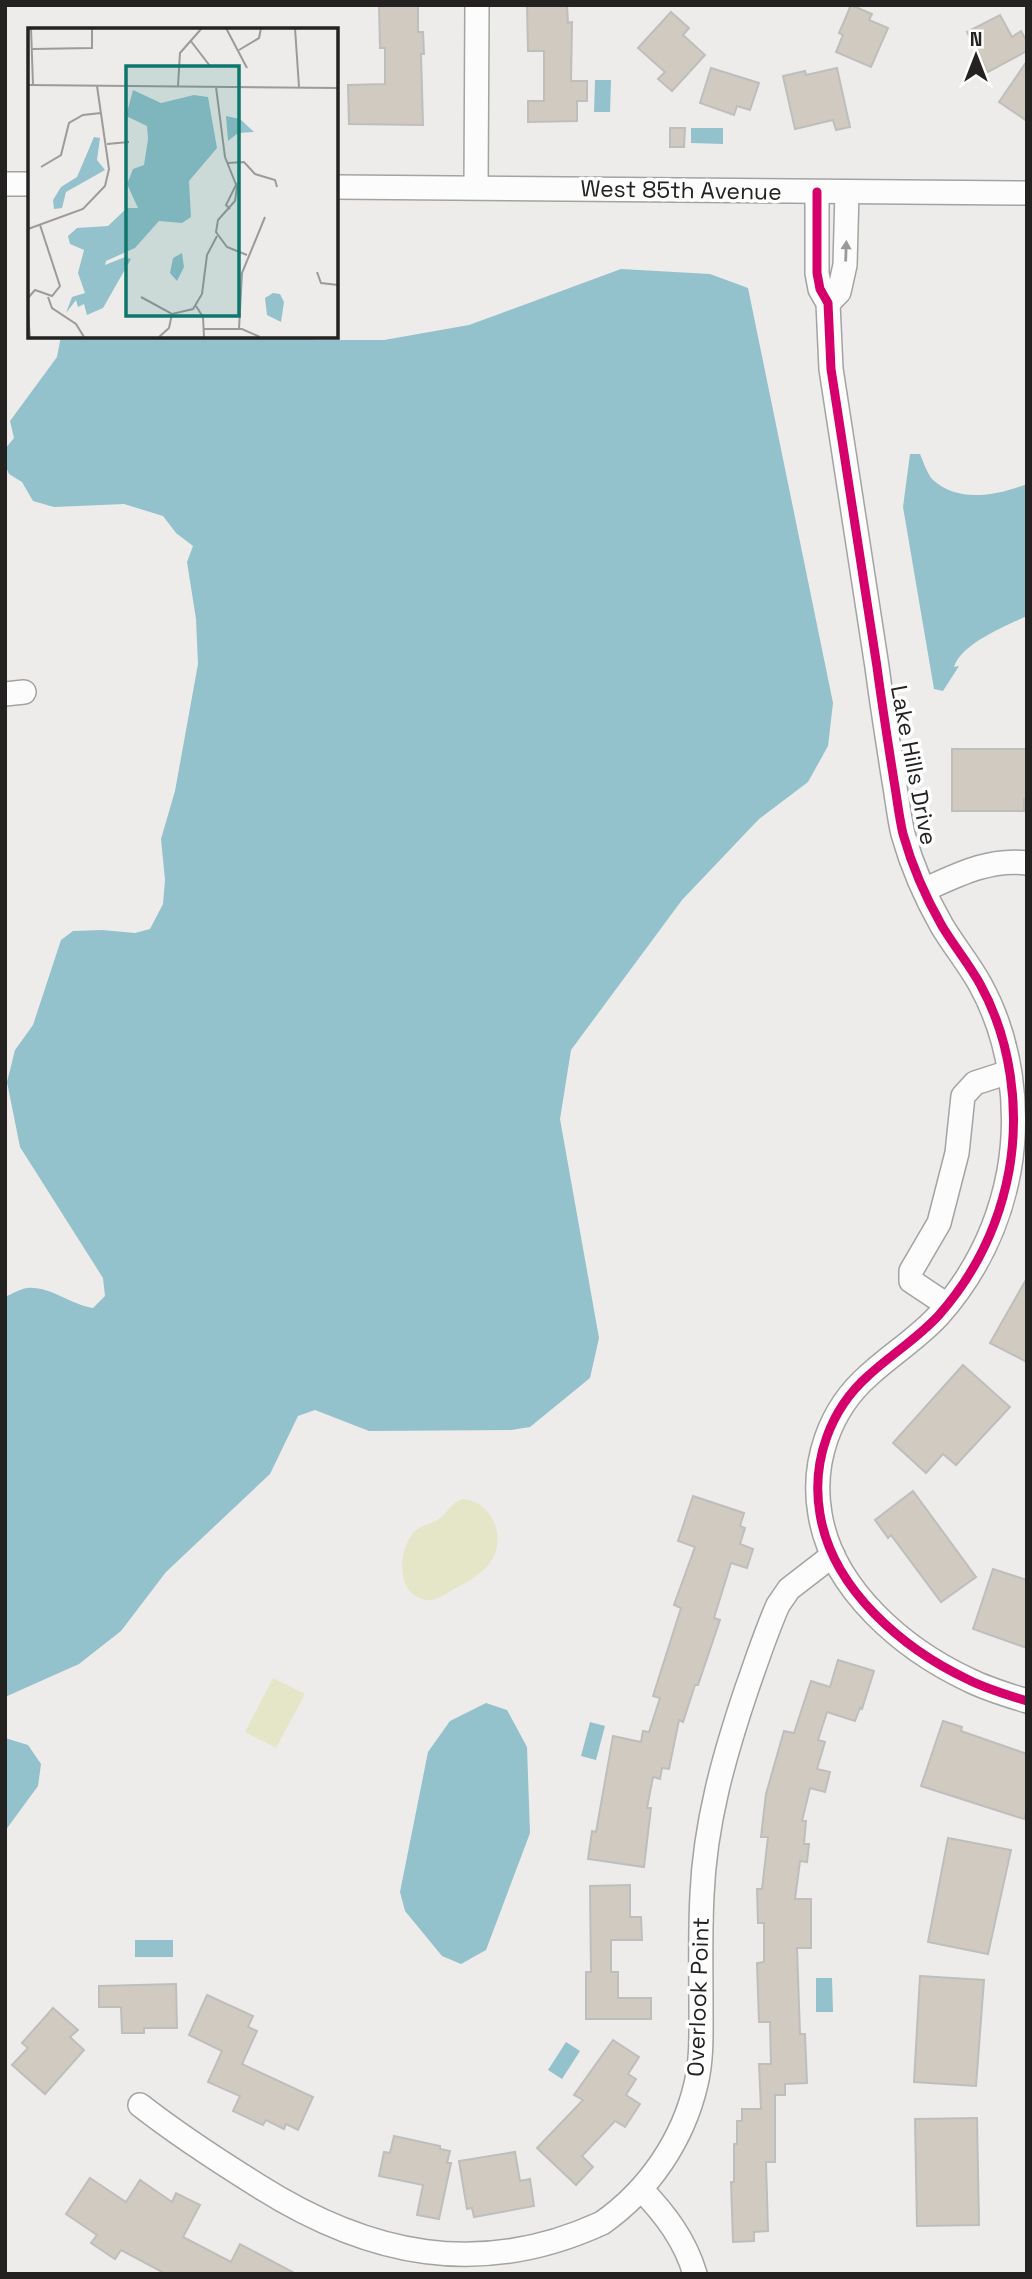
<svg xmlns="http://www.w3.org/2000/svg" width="1032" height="2279" font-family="'Space Grotesk',sans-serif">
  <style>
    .green { fill: #e5e6c7 }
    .water { fill: #93c1cc }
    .building { fill: #d1cac1; stroke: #bebebc; stroke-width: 2 }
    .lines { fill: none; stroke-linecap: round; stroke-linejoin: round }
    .minor-casing { stroke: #a3a3a1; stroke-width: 26 }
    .minor { stroke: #fcfcfc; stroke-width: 23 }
    .cycleway-casing { stroke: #fff; stroke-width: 13 }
    .cycleway { stroke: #d6006c; stroke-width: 9 }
    .oneway { fill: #9a9a99 }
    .labels { text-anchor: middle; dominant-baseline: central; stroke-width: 7; stroke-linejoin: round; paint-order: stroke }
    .street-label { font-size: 23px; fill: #232221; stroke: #fff }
    .inset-road { fill: none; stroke: #9c9b9a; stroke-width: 2 }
    .view { fill: #0f766e; fill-opacity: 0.15; stroke: #0f766e; stroke-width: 3.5 }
    .inset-edge { fill: none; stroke: #232221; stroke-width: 3.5 }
  </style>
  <rect width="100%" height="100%" fill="#edecea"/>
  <!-- green -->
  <g class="green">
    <path d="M463,1499C494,1502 508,1540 489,1564C479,1576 466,1583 454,1589C446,1594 438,1600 429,1600C396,1599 396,1550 415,1531C422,1525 432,1524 439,1519C450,1511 449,1504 463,1499Z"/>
    <polygon points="273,1678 305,1694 276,1748 245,1732"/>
  </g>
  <!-- water -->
  <g class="water">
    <polygon points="595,80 611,80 610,112 594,112"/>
    <polygon points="691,128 723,128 723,144 691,143"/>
    <path d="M621,269L710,274L748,288L833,703L828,746L808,782L759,819L682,900L571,1050L560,1119L599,1338L590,1378L530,1427L511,1430L369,1431L315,1410L298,1416L270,1474L166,1572L121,1631L79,1664L5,1697V1297C12,1294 20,1289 27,1288C50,1286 71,1305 93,1308L105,1296L103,1278L20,1147L7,1082L15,1050L33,1025L61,940L73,931L102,930L135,933L150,929L163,904L165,880L161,839L175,791L198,664L196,619L187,562L193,546L176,533L163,516L124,504L54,507L33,501L22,482L9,474L5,465V449L14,438L10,421L57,357L61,336H291L317,340H384L469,325Z"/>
    <path d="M910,454H920C923,461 927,473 932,479C958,504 998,495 1027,484V616C1005,626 961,644 954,667L959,666L943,691L934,689L903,507Z"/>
    <polygon points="486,1703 507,1710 527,1747 530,1833 486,1950 461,1964 442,1956 405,1911 400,1892 428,1752 450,1721"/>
    <polygon points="590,1722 605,1726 596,1760 581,1756"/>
    <polygon points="5,1738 28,1745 41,1764 38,1786 5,1831"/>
    <rect x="135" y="1940" width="38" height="17"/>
    <polygon points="816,1978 832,1978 833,2012 816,2012"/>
    <polygon points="566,2042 580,2051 562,2079 548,2070"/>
  </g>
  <!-- building -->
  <g class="building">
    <polygon points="379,5 418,5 418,32 423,32 424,54 421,54 423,125 349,124 348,85 385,84 385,48 380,48"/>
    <polygon points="527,5 567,5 568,23 572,22 571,81 587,81 587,101 577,101 577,121 528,122 528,101 544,101 544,51 528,51"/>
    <polygon points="851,5 872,14 869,20 888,28 871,67 836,52 843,35 839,33"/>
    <polygon points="671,12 689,28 683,35 705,55 672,91 658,79 665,72 638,48"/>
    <polygon points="1000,15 1012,37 1021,31 1027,42 1027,51 988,72 967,32"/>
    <polygon points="1027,61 1027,121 999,102"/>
    <polygon points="711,68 759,83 750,110 737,106 734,115 700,103"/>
    <polygon points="837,68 850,127 836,130 833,120 795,129 783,76 805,71 806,75"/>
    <polygon points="670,128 685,128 684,147 670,147"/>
    <polygon points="952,749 1027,749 1027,799 1024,799 1024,811 952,811"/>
    <polygon points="1027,1278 1027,1362 990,1343"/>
    <polygon points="963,1365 1010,1407 956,1465 943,1454 926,1473 893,1443"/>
    <polygon points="913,1491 976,1577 941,1602 891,1535 888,1538 875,1520"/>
    <polygon points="693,1496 744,1513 740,1526 745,1528 740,1544 753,1549 747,1568 731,1563 714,1618 720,1620 698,1685 695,1685 683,1722 679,1720 669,1769 662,1768 660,1779 653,1777 647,1808 651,1808 644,1867 588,1859 592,1831 596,1832 613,1736 641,1742 643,1731 649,1732 660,1698 653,1696 681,1608 674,1605 695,1547 678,1541"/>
    <polygon points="993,1569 1027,1580 1027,1648 973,1629"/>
    <polygon points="838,1660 874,1671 862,1709 860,1708 855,1721 827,1712 818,1740 825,1742 817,1769 830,1772 825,1792 810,1788 802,1821 806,1821 804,1844 809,1844 807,1862 800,1861 795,1899 811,1899 811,1948 797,1948 800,2034 805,2034 807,2083 785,2084 785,2095 775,2095 775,2162 766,2162 768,2231 754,2232 754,2241 733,2242 731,2182 734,2182 734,2144 737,2144 737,2121 742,2121 742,2109 761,2109 759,2064 771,2064 770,2022 759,2022 757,1963 764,1962 764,1923 758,1923 757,1889 762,1889 768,1837 761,1837 766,1794 784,1731 794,1733 811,1681 830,1687"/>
    <polygon points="943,1721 962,1727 961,1731 1027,1754 1027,1810 1024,1819 921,1786"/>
    <polygon points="948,1838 1011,1850 988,1954 928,1942"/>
    <polygon points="630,1885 630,1917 641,1917 642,1940 611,1940 611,1972 618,1972 618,1998 651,1998 651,2019 586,2019 586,1972 591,1972 590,1886"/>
    <polygon points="920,1976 984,1980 976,2086 914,2082"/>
    <polygon points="176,1984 177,2028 144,2028 144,2033 122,2033 121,2007 99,2007 99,1986"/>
    <polygon points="207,1995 253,2016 248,2027 257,2031 242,2064 313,2097 298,2130 286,2124 284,2129 266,2120 263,2125 233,2111 240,2096 208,2082 222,2051 189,2035"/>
    <polygon points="53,2008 78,2030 70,2037 84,2050 45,2094 12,2065 28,2048 22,2043"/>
    <polygon points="613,2040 639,2057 628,2074 636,2079 626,2095 640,2104 625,2127 615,2121 582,2156 593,2167 576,2185 537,2148 583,2100 574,2095"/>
    <polygon points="977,2118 979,2225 917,2226 915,2119"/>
    <polygon points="394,2136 440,2146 440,2149 450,2151 447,2163 451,2163 439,2219 417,2215 423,2185 379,2176 384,2152 390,2153"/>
    <polygon points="515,2152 520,2181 530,2179 534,2206 474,2217 472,2208 467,2209 459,2161"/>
    <polygon points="90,2178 126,2202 140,2180 172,2202 176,2193 200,2205 183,2237 231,2262 240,2244 296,2274 166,2274 121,2250 115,2259 91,2243 97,2235 66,2214"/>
  </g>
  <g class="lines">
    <defs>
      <g id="minor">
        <polyline points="5,184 30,184"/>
        <polyline points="336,187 1027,193"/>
        <polyline points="476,187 477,5"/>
        <path d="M817,192V273L820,289L828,303L831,369C846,469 862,567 877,667C882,705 888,743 894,781C897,798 899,817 903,834C912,866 926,898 942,926C954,946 969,964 980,984C1011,1040 1020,1109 1009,1171C999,1225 975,1274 939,1315C918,1338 892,1354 869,1375C830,1409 811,1462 820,1514C832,1589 903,1649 969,1680C987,1689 1007,1695 1027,1701"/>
        <polyline points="828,303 839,292 845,265 847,192"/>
        <polyline points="5,694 24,692"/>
        <path d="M924,890C957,875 990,858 1027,863"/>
        <polyline points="947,1305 911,1281 911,1271 939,1223 957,1153 963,1096 975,1083 1009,1072"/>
        <path d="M140,2105C177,2134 217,2160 257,2185C369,2256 480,2279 602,2223C649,2190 683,2140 696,2084C702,2059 701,2033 701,2007C701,1970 700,1932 702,1895C705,1823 724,1756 747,1688C757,1660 766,1632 778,1605L789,1589L833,1555"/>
        <path d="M641,2189C665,2214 685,2240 695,2274"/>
      </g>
    </defs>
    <!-- minor casing -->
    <use href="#minor" class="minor-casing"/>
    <!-- minor -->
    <use href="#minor" class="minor"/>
    <defs>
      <path id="cycleway" d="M817,192V273L820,289L828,303L831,369C846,469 862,567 877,667C882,705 888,743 894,781C897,798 899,817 903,834C912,866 926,898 942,926C954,946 969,964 980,984C1011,1040 1020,1109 1009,1171C999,1225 975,1274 939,1315C918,1338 892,1354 869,1375C830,1409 811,1462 820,1514C832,1589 903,1649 969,1680C987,1689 1007,1695 1027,1701"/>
    </defs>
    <!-- cycleway casing -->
    <use href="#cycleway" class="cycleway-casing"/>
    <!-- cycleway -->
    <use href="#cycleway" class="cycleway"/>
  </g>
  <!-- one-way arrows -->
  <defs><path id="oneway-solid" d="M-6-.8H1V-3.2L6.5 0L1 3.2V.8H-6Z" transform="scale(1.75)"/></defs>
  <use class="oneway" href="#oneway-solid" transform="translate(846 251) rotate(-88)"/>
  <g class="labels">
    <!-- street labels -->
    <g class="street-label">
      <text transform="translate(681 190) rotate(1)">West 85th Avenue</text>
      <text transform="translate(914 765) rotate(79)">Lake Hills Drive</text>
      <text transform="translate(698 1997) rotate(-88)">Overlook Point</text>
    </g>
  </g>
  <!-- overview -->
  <g transform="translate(28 28)">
    <rect width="310" height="310" fill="#edecea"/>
    <path d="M105,62L133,75L166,67L180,69L189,120L161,153L163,189L154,195L131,193L107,220L78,233L77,237L97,229L103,231L75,280L59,287L56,276L50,279L48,272L38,285L44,269L57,265L50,245L56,222L42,216L40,208L49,200L80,198L99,180H110L99,156L105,141L116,137L120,111L119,98L98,88ZM198,88L212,91L226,104L210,105L200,113ZM66,109L72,110L69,132L77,142L38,164L34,180L26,181L25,172L33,159L49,149ZM154,225L156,239L149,253L142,245L145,230ZM245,265L252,266L256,274L253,294L239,287L237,270Z" fill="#93c1cc"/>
    <path class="inset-road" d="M3,0L5,57M198,0L219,40M267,0L271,59M162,12L182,38M4,21L64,20V0M211,22L231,10L233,0M0,57L310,60M150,58L152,25L174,0M188,59L197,129L209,159L207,173L190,192L188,204L199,219L219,227M79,116L101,114M199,135L216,134L227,146L247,152L249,159M13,139L33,127L41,95L55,87L73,85M202,181L198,177L209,155M0,201L55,181L77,158L81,141L69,58M289,244L293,255L310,257M20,269L24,280L48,296L56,309M113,269L144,286L165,281L174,266L179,227L189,208M0,270L7,262L24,268L32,258L12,197M168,278L175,289L176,309M0,286L2,309M175,301H214L232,309M211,301L214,245L237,189M131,309L141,300L144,286"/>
    <path class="view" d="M98,38H211V288H98Z"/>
    <rect width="310" height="310" class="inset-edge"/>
  </g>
  <!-- border -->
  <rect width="1032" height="2279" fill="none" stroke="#232221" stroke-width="14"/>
  <!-- north arrow -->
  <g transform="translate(976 56)" stroke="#ffffff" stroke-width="5" paint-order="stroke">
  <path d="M0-5L12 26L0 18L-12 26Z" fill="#232221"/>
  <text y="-10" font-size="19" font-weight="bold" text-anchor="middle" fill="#232221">N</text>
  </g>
</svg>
